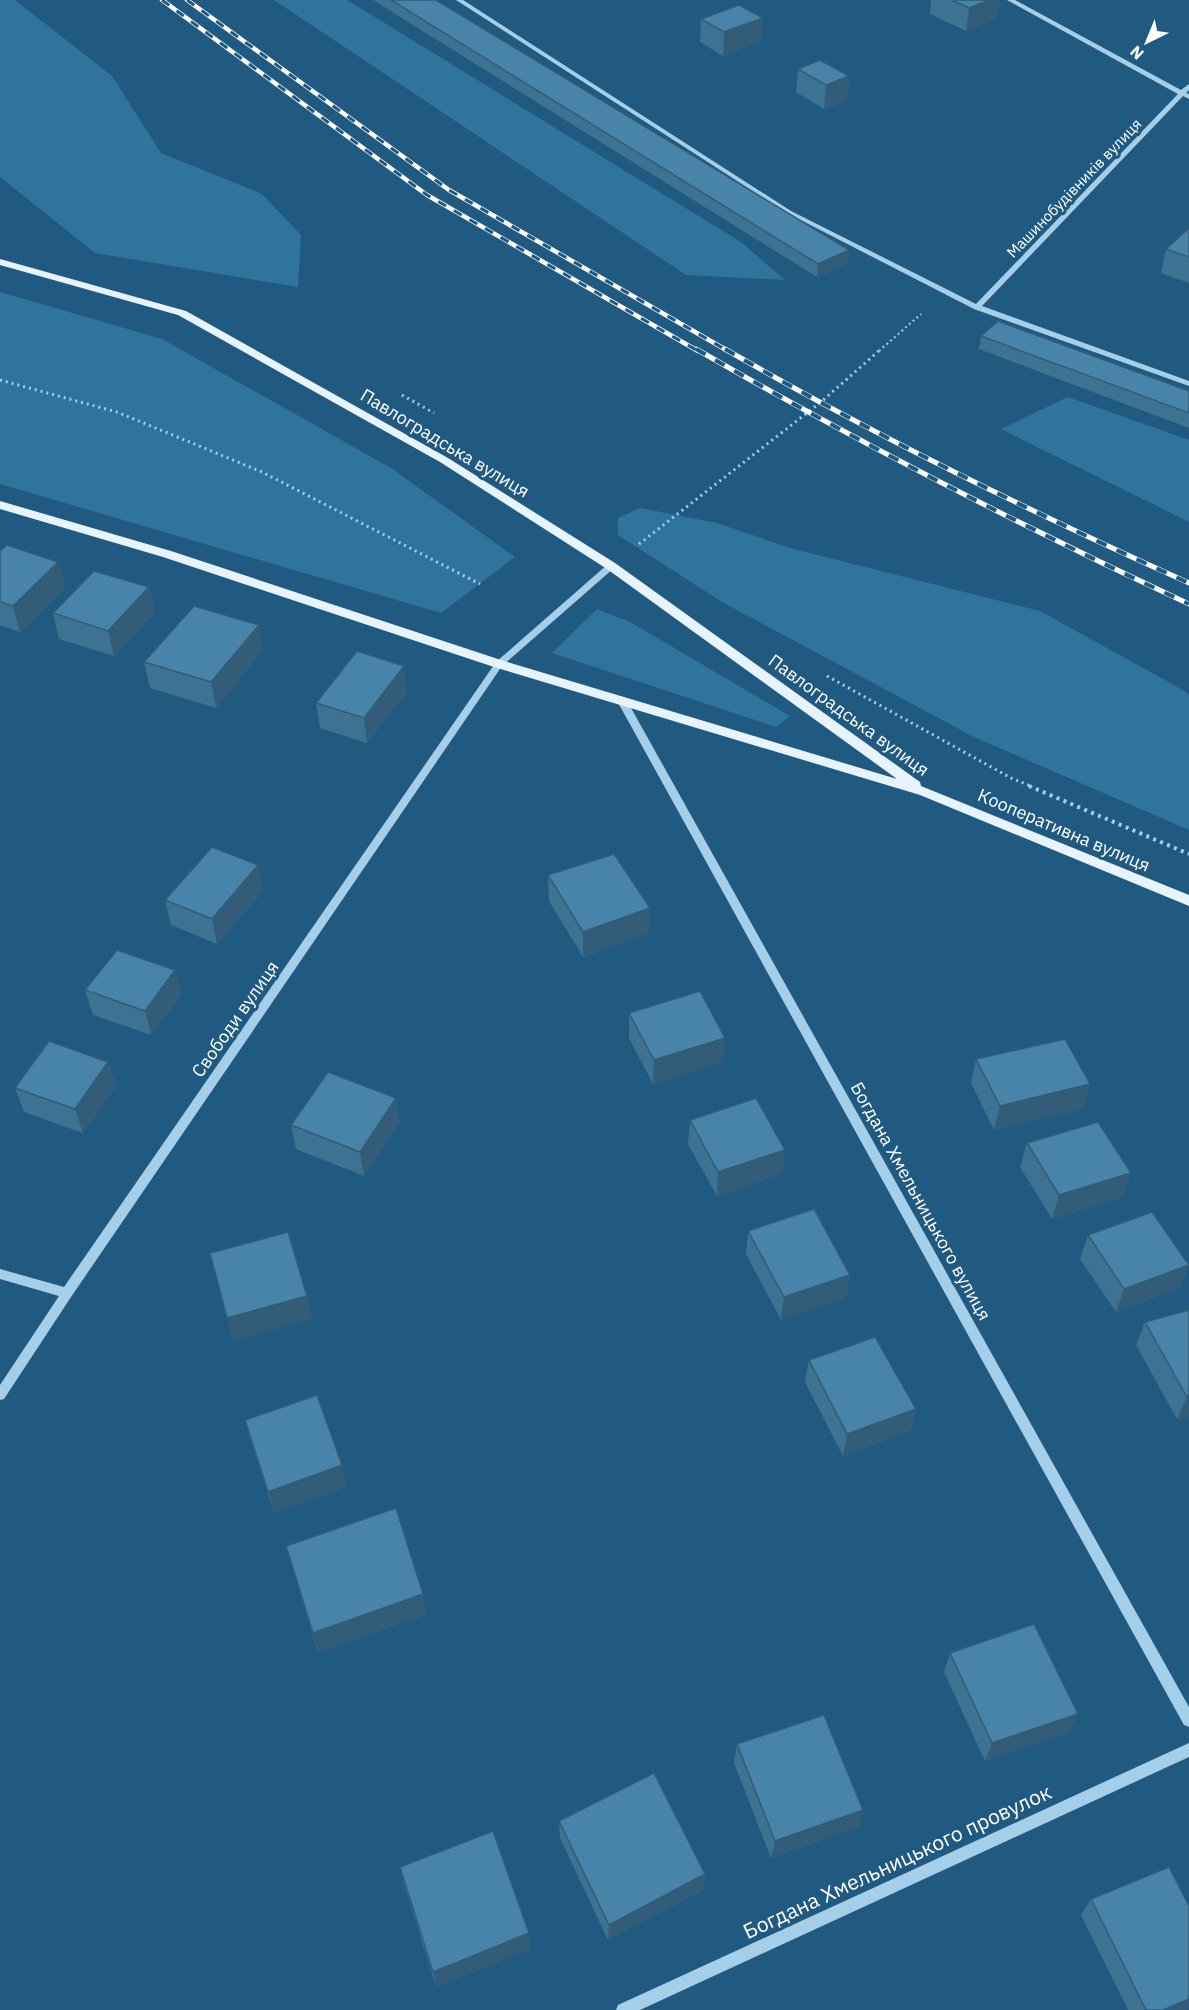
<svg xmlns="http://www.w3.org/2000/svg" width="1189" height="2010" font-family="'IBM Plex Sans',sans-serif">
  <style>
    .green { fill: #30739c }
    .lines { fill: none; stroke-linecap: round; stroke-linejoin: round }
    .path-far2 { stroke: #a5cfe8; stroke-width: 2; stroke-dasharray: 2 3; stroke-linecap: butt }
    .path-far1 { stroke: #a5cfe8; stroke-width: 3; stroke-dasharray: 2 4; stroke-linecap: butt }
    .path { stroke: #a5cfe8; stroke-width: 4; stroke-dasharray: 3 4.5; stroke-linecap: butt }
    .minor { fill: #a5cfe8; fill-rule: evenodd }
    .major { fill: #e7f4fe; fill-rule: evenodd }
    .rail-far1-casing { stroke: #fff; stroke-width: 4.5 }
    .rail-casing { stroke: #fff; stroke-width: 5 }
    .rail-far1 { stroke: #205a80; stroke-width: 3; stroke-dasharray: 9; stroke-linecap: butt }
    .rail { stroke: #205a80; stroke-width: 4; stroke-dasharray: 11; stroke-linecap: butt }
    .wall { fill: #3e7292 }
    .shaded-wall { fill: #325c77 }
    .building { fill: #4884aa; stroke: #325c77; stroke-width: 1.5 }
    .labels { text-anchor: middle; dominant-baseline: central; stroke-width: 6; stroke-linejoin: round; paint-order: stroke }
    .far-street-label { font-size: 15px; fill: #fff; stroke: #205a80 }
    .street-label { font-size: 18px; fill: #fff; stroke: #205a80 }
    .near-street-label { font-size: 21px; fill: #fff; stroke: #205a80 }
  </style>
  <rect width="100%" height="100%" fill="#205a80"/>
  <!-- green -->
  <g class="green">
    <polygon points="0,0 15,0 112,76 161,153 262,194 301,235 298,287 95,253 0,177"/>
    <polygon points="274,0 347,0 741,242 785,280 686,275"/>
    <polygon points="0,292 162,339 391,468 515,557 441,613 0,484"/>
    <polygon points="1068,397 1189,440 1189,522 1001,429"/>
    <polygon points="640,508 717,523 790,548 1040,611 1183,690 1189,695 1189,830 974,737 722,602 618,535 618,518"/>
    <polygon points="597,609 630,622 790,716 776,727 552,653"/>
  </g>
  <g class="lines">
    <!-- path-far2 -->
    <polyline class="path-far2" points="879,351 921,314"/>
    <!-- path-far1 -->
    <g class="path-far1">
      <polyline points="0,380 117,412 262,472 480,584"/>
      <polyline points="402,395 434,413"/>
      <polyline points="639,544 821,402 881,349"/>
      <polyline points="827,676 1011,778 1033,787"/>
    </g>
    <!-- path -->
    <polyline class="path" points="1029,786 1189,854"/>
    <!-- minor -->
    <g class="minor">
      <polygon points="456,0 463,0 791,211 976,304 1178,94 1007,0 1015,0 1181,90 1189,84 1189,90 1186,93 1189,94 1189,99 1183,96 982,306 1189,381 1189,386 974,309 787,213"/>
      <polygon points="611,563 614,564 614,568 502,666 71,1297 4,1399 0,1400 0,1385 59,1296 0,1279 0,1269 64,1287 496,662 608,564"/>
      <polygon points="621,696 626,699 1189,1707 1189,1727 1184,1725 616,699"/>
      <polygon points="1189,1743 1189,1757 640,2010 616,2010 618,2005"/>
    </g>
    <!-- major -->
    <polygon class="major" points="0,259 186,311 448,458 615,563 920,782 921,786 1189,895 1189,906 920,795 494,667 163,557 0,509 0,501 171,551 504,661 897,779 607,569 440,462 178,315 0,265"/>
    <defs>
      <g id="rail-far1">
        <polyline points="162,0 427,195 698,351"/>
        <polyline points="187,0 449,190 728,351"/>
      </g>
      <g id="rail">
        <path d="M696,349C856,441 1021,526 1189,604"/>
        <path d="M725,349C874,435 1033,513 1189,583"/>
      </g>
    </defs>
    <!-- rail-far1 casing -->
    <use href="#rail-far1" class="rail-far1-casing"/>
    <!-- rail casing -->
    <use href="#rail" class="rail-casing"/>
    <!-- rail-far1 -->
    <use href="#rail-far1" class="rail-far1"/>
    <!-- rail -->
    <use href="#rail" class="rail"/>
  </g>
  <!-- wall -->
  <g class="wall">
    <polygon points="373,0 436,0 849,250 848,263 817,277"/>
    <polygon points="931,0 1000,0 997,18 966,31 930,14"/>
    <polygon points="701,19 761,41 723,56 700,42"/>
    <polygon points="798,69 849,76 847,100 824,109 796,92"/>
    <polygon points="1189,228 1189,283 1161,273 1166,249"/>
    <polygon points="981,336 1189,391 1189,428 979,349"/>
    <polygon points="0,551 58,562 65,587 20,632 0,625"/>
    <polygon points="149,587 155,613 114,656 59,639 53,613"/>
    <polygon points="263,650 216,708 150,688 144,662"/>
    <polygon points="407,691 367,743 320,728 316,703"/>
    <polygon points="548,875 649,933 583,957 549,901"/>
    <polygon points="263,891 217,944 171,925 165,900"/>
    <polygon points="175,970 181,995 151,1035 93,1015 85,990"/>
    <polygon points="629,1013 723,1062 653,1084 629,1038"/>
    <polygon points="976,1059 1083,1109 994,1130 971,1083"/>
    <polygon points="108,1062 116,1086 83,1133 24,1112 15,1088"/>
    <polygon points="396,1098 399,1122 364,1176 296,1149 291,1125"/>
    <polygon points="690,1120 785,1150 782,1174 717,1196 688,1144"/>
    <polygon points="1027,1143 1123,1197 1052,1219 1020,1167"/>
    <polygon points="748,1231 850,1275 846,1298 781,1320 746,1254"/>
    <polygon points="1088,1235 1189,1265 1180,1288 1116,1312 1080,1259"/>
    <polygon points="1189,1310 1189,1416 1177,1419 1136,1345 1145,1322"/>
    <polygon points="809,1360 916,1409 910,1431 843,1456 805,1382"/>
    <polygon points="245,1420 342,1465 346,1487 274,1513 251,1442"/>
    <polygon points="286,1546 426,1614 318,1653"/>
    <polygon points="950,1653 1069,1733 985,1761 944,1672"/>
    <polygon points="737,1744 858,1827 771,1858 734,1763"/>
    <polygon points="559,1821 705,1874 703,1890 608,1940 560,1838"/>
    <polygon points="400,1867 530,1949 436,1987 404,1884"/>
    <polygon points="1091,1899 1189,1906 1189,2008 1185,2010 1128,2010 1081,1915"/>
  </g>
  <!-- shaded-wall -->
  <g class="shaded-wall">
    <polygon points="989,0 1000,0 997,18 966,31 969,8"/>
    <polygon points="763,18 761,41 723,56 724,32"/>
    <polygon points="849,76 847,100 824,109 826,85"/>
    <polygon points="849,250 848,263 817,277 818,264"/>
    <polygon points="58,562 65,587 20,632 13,606"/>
    <polygon points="149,587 155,613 114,656 108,631"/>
    <polygon points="259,625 263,650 216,708 211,682"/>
    <polygon points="404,666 407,691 367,743 364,718"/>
    <polygon points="258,865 263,891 217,944 212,919"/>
    <polygon points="650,908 649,933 583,957 583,932"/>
    <polygon points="175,970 181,995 151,1035 145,1011"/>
    <polygon points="725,1038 723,1062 653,1084 654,1060"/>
    <polygon points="108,1062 116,1086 83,1133 75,1109"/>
    <polygon points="1090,1084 1083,1109 994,1130 1000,1106"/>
    <polygon points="396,1098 399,1122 364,1176 360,1152"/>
    <polygon points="785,1150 782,1174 717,1196 718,1172"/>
    <polygon points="1131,1173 1123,1197 1052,1219 1059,1195"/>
    <polygon points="1189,1265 1180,1288 1116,1312 1124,1289"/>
    <polygon points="850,1275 846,1298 781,1320 784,1297"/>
    <polygon points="307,1296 312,1319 233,1341 227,1318"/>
    <polygon points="1189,1396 1189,1416 1177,1419 1187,1397"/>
    <polygon points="916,1409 910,1431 843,1456 847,1434"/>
    <polygon points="342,1465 346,1487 274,1513 268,1492"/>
    <polygon points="423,1594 426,1614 318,1653 313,1633"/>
    <polygon points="1078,1714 1069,1733 985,1761 992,1743"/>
    <polygon points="863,1810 858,1827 771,1858 775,1841"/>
    <polygon points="705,1874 703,1890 608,1940 609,1925"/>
    <polygon points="529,1933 530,1949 436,1987 433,1972"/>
    <polygon points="1189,1999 1189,2008 1185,2010 1163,2010"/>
  </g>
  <!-- building -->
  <g class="building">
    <polygon points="391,0 436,0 849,250 818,264"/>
    <polygon points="952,0 989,0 969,8"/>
    <polygon points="739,5 763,18 724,32 701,19"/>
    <polygon points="820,60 849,76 826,85 798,69"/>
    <polygon points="1189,228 1189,257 1166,249"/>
    <polygon points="998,321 1189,391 1189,413 981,336"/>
    <polygon points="7,545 58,562 13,606 0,602 0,551"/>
    <polygon points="94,571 149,587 108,631 53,613"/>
    <polygon points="194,606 259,625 211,682 144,662"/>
    <polygon points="357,651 404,666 364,718 316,703"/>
    <polygon points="212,847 258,865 212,919 165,900"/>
    <polygon points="614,854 650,908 583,932 548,875"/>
    <polygon points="117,950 175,970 145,1011 85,990"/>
    <polygon points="700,991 725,1038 654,1060 629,1013"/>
    <polygon points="1065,1039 1090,1084 1000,1106 976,1059"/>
    <polygon points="49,1041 108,1062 75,1109 15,1088"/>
    <polygon points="328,1072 396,1098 360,1152 291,1125"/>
    <polygon points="756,1098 785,1150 718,1172 690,1120"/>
    <polygon points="1098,1122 1131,1173 1059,1195 1027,1143"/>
    <polygon points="814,1209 850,1275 784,1297 748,1231"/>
    <polygon points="1152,1212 1189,1265 1124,1289 1088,1235"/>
    <polygon points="288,1232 307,1296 227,1318 210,1253"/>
    <polygon points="1189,1310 1189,1396 1187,1397 1145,1322"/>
    <polygon points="875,1337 916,1409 847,1434 809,1360"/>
    <polygon points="317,1395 342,1465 268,1492 245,1420"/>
    <polygon points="396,1508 423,1594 313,1633 286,1546"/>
    <polygon points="1034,1624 1078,1714 992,1743 950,1653"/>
    <polygon points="824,1715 863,1810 775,1841 737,1744"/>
    <polygon points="654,1773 705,1874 609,1925 559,1821"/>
    <polygon points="493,1831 529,1933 433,1972 400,1867"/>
    <polygon points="1169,1867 1189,1906 1189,1999 1163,2010 1146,2010 1091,1899"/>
  </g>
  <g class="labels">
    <!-- far-street labels -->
    <g class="far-street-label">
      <text transform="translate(1074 188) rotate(-46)">Машинобудівників вулиця</text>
    </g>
    <!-- street labels -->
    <g class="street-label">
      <text transform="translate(445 443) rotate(31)">Павлоградська вулиця</text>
      <text transform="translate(849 715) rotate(36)">Павлоградська вулиця</text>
      <text transform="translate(1064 830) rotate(23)">Кооперативна вулиця</text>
      <text transform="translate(235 1019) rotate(-55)">Свободи вулиця</text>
      <text transform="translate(921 1201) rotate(61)">Богдана Хмельницького вулиця</text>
    </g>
    <!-- near-street labels -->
    <g class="near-street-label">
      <text transform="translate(897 1861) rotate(-25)">Богдана Хмельницького провулок</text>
    </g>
  </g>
  <!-- north arrow -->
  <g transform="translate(1147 42) rotate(223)" stroke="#205a80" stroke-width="4.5" paint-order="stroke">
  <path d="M0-4.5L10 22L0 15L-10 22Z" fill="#ffffff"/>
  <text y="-9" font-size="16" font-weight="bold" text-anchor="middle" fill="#ffffff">N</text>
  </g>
</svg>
